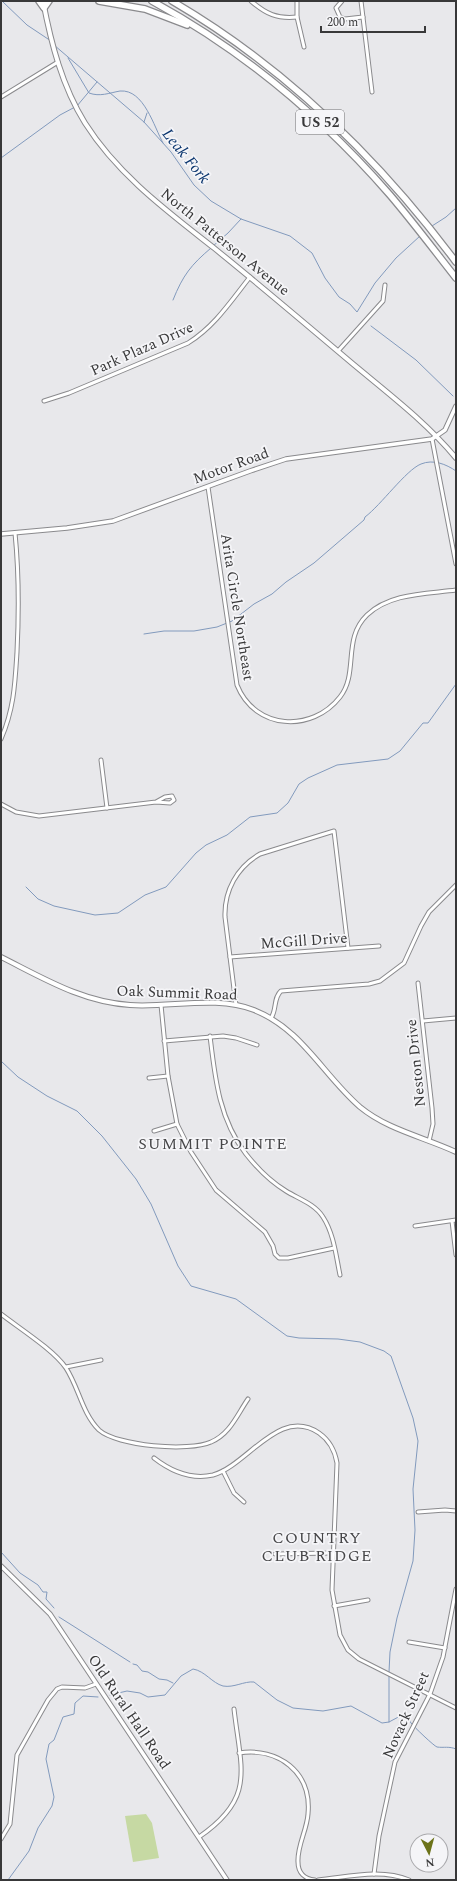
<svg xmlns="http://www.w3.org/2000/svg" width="457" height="1881" font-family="Spectral,serif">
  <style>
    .green { fill: #c6d9a3 }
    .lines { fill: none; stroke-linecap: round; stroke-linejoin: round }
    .stream { stroke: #829abd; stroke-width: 1 }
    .minor-casing { stroke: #8a8a8d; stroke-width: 5 }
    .tertiary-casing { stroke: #8a8a8d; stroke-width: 5.5 }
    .secondary-casing { stroke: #8a8a8d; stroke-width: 6 }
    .motorway-casing { stroke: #8a8a8d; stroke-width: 8 }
    .minor { stroke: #fff; stroke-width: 3 }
    .tertiary { stroke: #fff; stroke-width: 3.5 }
    .secondary { stroke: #fff; stroke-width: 4 }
    .motorway { stroke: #fff; stroke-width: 5.5 }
    .labels { text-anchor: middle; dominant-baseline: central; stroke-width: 3.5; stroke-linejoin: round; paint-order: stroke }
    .shield { fill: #f5f5f8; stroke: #717172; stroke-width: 1 }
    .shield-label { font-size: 14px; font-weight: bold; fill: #383839 }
    .street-label { font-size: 15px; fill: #383839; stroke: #f5f5f8 }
    .water-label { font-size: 16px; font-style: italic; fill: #09346d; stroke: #f5f5f8 }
    .neighbourhood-label { font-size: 16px; letter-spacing: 1px; fill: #464648; stroke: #f5f5f8 }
  </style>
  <rect width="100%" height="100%" fill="#e8e8eb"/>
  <!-- green -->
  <polygon class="green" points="146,1814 152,1823 159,1858 133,1862 125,1816"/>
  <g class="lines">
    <!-- stream -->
    <g class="stream">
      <polyline points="2,1 27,25 51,41"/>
      <polyline points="54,45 144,122 171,152 194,185 211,201 241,219 290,236 312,253 325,278 339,297 350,304 357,312 375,283 396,258 420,236"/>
      <path d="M68,58L89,93C100,97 109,93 120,91C144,89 154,127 163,143"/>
      <polyline points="77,106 97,82"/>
      <polyline points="144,122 147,113"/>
      <polyline points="1,158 60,115 75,107"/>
      <polyline points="432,226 446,217 456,208"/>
      <polyline points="213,246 228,233 241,219"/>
      <path d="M173,300C183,275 191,265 211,248"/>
      <polyline points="371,326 416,360 453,396"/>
      <path d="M144,634L164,631H194L217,627L232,621L254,604L272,594L286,582L314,563L364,520L365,517C381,505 406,470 421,464C433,459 446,464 456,471"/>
      <polyline points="26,887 38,899 54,906 95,915 118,913 145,895 166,887 196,853 206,845 227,835 250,817 277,813 288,803 299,784 308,778 337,765 388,759 400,751 423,723 428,723 456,684"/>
      <polyline points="1,1061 18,1077 47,1096 77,1111 102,1136 136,1179 151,1204 178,1266 191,1286 236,1299 287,1336 299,1338 338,1339 360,1342 384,1351 391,1356 413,1418 418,1441 413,1489 415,1530 413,1561 397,1618 390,1652 389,1672"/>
      <polyline points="1,1552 20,1573 38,1585 43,1592 47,1592 46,1599 54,1608"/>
      <polyline points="59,1617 130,1662"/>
      <polyline points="133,1664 137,1665 142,1671 148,1672 159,1679 167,1680 173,1683"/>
      <polyline points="389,1675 389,1722"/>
      <path d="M110,1695L127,1691L140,1693L148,1697L165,1695L181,1676L193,1669C205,1671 212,1683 223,1686C234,1688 244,1681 254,1682L277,1700L293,1708L323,1711L351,1706L382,1723L389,1722L404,1714L407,1715C410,1718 409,1721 411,1723C414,1727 434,1746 437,1747C444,1748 449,1746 456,1749"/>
      <polyline points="8,1880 29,1851 38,1828 52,1806 54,1797 46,1759 49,1744 54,1740 63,1717 74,1714 75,1703 83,1696 98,1697"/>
    </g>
    <defs>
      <g id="minor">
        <path d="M251,1C266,14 277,19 297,17"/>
        <polyline points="297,1 297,17 304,47"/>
        <polyline points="342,1 336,8 340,17 345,19 363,17"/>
        <polyline points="361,1 372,92"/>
        <polyline points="1,97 58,62"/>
        <polyline points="338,351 383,301 385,285"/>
        <path d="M44,401L69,393L188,343C215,326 231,301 250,277"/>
        <polyline points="432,439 456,564"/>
        <path d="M208,487L237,685C255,730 312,733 340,697C359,673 342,639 367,615C390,593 426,594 456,590"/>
        <path d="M1,739C14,709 15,684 17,652C19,612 19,573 15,533"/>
        <polyline points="101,760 107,808"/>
        <polyline points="1,804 16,812 39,816 156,802 170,803 174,800 172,796 165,797 156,802"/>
        <polyline points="230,957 379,946"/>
        <polyline points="418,983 432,1108 433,1124 429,1141"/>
        <polyline points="161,1005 168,1076 177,1124 191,1152 216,1190 265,1232 273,1246 275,1254 279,1258 288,1258 334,1248"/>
        <path d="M236,1005L225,917C224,891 237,867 260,854L334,831L348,948"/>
        <path d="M271,1018C277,1010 273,998 281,991L369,984L380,981L404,963L421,926L429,912L456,885"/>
        <polyline points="423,1021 456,1018"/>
        <path d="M210,1036C215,1078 219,1119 246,1154C257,1168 271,1182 286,1191C299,1199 315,1204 323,1217C334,1234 336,1256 340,1275"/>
        <polyline points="164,1041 223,1036 236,1038 257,1045"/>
        <polyline points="149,1078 168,1076"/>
        <polyline points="154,1131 177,1124"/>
        <polyline points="452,1221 456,1255"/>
        <polyline points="415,1226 456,1220"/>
        <path d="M1,1314C19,1328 54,1350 66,1368C79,1388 82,1413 99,1430C117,1446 189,1452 211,1442C230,1434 237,1415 248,1399"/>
        <polyline points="66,1367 101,1360"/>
        <path d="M154,1458C172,1472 191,1480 213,1475C248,1465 279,1406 319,1433C329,1440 335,1451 337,1463L332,1590L340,1635L348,1650L359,1659L456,1708"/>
        <polyline points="223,1471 234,1493 244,1502"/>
        <polyline points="418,1512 445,1510 456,1511"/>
        <polyline points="275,1554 333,1553"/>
        <polyline points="334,1606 368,1600"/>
        <polyline points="409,1642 445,1648"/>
        <path d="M239,1753C278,1747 312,1772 308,1814C307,1830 297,1846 298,1862C298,1873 305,1879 315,1880"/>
        <path d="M199,1837C256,1798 241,1770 234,1709"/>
        <polyline points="1,1839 10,1824 17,1755 48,1700 57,1689 62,1687 85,1688 96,1684"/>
        <polyline points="374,1874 379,1836 395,1762 430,1694 443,1657 456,1589"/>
        <path d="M318,1880C348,1877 381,1868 409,1880"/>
      </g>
      <g id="tertiary">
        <polyline points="1,534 67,528 113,521 250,471 286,459 432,439 445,430 456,406"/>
        <polyline points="1,1566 50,1614 227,1880"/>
      </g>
      <g id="secondary">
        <path d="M43,1C51,43 62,86 85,123C118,175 167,211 214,248C261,286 307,325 353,364C389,394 426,422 456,458"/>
        <path d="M1,957C43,978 82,1002 130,1005C170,1008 216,995 254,1010C302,1029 323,1075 360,1107C388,1130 424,1137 456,1152"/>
      </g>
      <g id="motorway">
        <polyline points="39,1 44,8 49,1"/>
        <polyline points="99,1 145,9 187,25"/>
        <path d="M152,1C242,50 323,118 390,195C413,222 434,250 456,278"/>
        <path d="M172,1C285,67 378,158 456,262"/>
      </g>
    </defs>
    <!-- minor casing -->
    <use href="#minor" class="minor-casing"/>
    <!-- tertiary casing -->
    <use href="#tertiary" class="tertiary-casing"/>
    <!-- secondary casing -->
    <use href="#secondary" class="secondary-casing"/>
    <!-- motorway casing -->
    <use href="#motorway" class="motorway-casing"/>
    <!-- minor -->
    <use href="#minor" class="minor"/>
    <!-- tertiary -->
    <use href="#tertiary" class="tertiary"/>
    <!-- secondary -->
    <use href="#secondary" class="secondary"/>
    <!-- motorway -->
    <use href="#motorway" class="motorway"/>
  </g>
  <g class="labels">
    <!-- shield labels -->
    <rect class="shield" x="296" y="110" width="48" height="24" rx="3"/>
    <g class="shield-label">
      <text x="320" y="122">US 52</text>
    </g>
    <!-- street labels -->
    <g class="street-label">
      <text transform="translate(225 242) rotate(39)">North Patterson Avenue</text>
      <text transform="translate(142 349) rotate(-24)">Park Plaza Drive</text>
      <text transform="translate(231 466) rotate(-20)">Motor Road</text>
      <text transform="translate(237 607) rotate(81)">Arita Circle Northeast</text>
      <text transform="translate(304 941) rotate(-4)">McGill Drive</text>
      <text transform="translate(177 993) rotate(2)">Oak Summit Road</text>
      <text transform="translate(416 1063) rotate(-96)">Neston Drive</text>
      <text transform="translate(129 1712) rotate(56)">Old Rural Hall Road</text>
      <text transform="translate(406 1715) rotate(-66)">Novack Street</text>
    </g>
    <!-- water labels -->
    <g class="water-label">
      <text transform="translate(186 156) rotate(51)">Leak Fork</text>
    </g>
    <!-- neighbourhood labels -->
    <g class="neighbourhood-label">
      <text x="213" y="1144">SUMMIT POINTE</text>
      <text x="317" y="1538">COUNTRY<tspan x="317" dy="18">CLUB RIDGE</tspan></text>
    </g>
  </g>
  <!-- border -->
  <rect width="457" height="1881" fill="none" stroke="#383839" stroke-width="4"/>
  <!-- north arrow -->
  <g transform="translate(429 1853) rotate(174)"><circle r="19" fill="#f5f5f8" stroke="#a9a9ac"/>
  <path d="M0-3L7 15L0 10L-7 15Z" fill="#6c731a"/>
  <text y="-6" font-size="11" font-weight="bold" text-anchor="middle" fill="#383839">N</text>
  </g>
  <!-- scale -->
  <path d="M321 26v6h104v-6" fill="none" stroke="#383839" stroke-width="2"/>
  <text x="327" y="26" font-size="12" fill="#383839" stroke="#f5f5f8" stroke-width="3" paint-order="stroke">200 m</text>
</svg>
